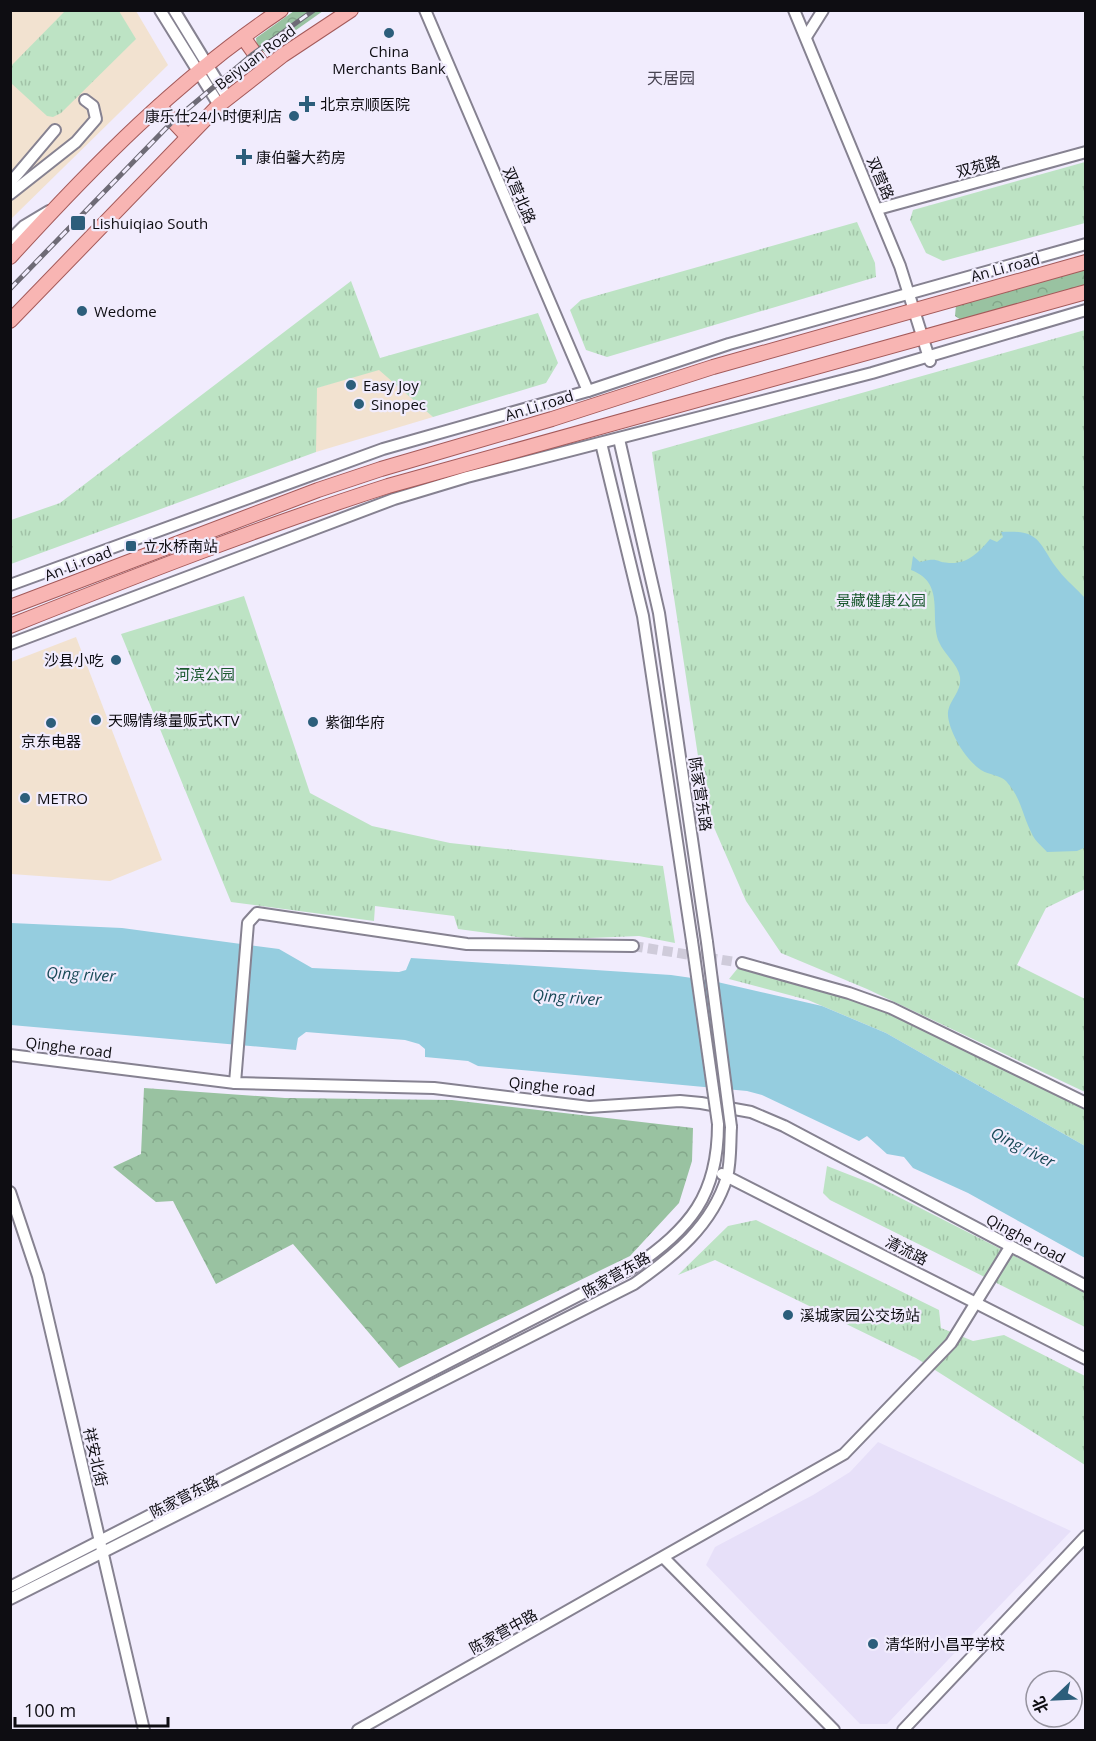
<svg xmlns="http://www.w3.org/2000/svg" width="1096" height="1741" font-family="'Open Sans','Noto Sans SC',sans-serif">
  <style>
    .commercial { fill: #f2e2d0 }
    .built { fill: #e7e0f9 }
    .grass { fill: url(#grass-tufts) }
    .forest { fill: url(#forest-crowns) }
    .water { fill: #95cddf }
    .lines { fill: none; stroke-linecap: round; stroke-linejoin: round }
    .minor-tunnel { stroke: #cfcbda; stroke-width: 10; stroke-dasharray: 10 5; stroke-linecap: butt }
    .minor-casing { stroke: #868291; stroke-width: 14 }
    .major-casing { stroke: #a45a5a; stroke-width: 16 }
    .minor { stroke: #fff; stroke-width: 10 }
    .major { stroke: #f8b5b3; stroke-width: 14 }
    .rail-casing { stroke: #6e6b76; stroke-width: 5 }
    .rail { stroke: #f1ecfd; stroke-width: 3; stroke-dasharray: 9; stroke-linecap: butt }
    .minor-bridge-casing { stroke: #868291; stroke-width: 14; stroke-linecap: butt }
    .minor-bridge { stroke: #fff; stroke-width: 10 }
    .poi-dot { fill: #2c5e7b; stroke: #f1ecfd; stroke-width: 2 }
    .labels { text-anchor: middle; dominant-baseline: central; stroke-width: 4.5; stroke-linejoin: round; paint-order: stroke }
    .poi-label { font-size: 15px; fill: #0e0d12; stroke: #f1ecfd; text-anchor: start }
    .street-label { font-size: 15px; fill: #0e0d12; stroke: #f1ecfd }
    .park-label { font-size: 15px; fill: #1b592f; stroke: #f1ecfd }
    .neighbourhood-label { font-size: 16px; fill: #484452; stroke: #f1ecfd }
    .water-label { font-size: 16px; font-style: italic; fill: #194957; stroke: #f1ecfd }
  </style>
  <defs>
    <pattern id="grass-tufts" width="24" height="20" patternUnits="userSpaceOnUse" patternTransform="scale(1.5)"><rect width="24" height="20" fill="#bde3c4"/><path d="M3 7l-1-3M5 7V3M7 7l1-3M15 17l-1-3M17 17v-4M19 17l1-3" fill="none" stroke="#a1c2a7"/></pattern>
    <pattern id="forest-crowns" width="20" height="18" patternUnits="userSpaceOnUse" patternTransform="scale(1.5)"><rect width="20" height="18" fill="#99c2a1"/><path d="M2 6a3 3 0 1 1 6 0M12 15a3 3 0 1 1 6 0" fill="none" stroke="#83a68a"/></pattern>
  </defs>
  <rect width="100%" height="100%" fill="#f1ecfd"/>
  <!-- commercial -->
  <g class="commercial">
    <polygon points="11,11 136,11 168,65 11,219"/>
    <polygon points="379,369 433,417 316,452 316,388"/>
    <polygon points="76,637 162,860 110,881 11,874 11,662"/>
  </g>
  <!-- built -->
  <polygon class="built" points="878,1442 1071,1531 887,1724 860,1724 706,1565 715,1547 813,1495 850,1472"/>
  <!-- grass -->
  <g class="grass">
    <polygon points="65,11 119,11 136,39 61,113 53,117 47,116 12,84 11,66"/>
    <polygon points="1085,162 1085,223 943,261 926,253 910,220 913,210"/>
    <polygon points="857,222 875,263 876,277 607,357 586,350 570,310 581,300"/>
    <polygon points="351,281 380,358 538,313 558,363 546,383 433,417 379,370 317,388 316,452 11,564 11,520 60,503"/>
    <polygon points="1085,330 1085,889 1046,908 1017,965 1085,999 1085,1092 867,989 781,953 746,901 706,809 652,452"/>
    <polygon points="244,596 310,793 372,826 450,843 663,866 675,943 639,936 540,940 458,929 454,916 375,906 374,921 231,902 121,634"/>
    <polygon points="742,963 849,993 1085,1103 1085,1146 886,1033 808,1000 729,979"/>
    <polygon points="827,1166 873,1184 1085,1292 1085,1327 830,1200 823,1193"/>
    <polygon points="756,1220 939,1310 941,1328 973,1341 1004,1335 1085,1376 1085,1465 916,1358 715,1260 678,1275 728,1226"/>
  </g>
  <!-- forest -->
  <g class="forest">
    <polygon points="294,11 323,11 265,52 257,47 256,38"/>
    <polygon points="1085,268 1085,285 961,320 955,316 956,305"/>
    <polygon points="144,1088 285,1098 452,1100 693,1128 692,1161 679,1203 630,1256 399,1368 293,1244 216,1284 173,1201 156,1202 113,1167 141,1154"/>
  </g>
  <!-- water -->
  <g class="water">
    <path d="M1001,532C1043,529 1038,545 1059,571C1066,580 1077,589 1085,598L1086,847L1077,851L1047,852C1042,846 1035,841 1032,834C1022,815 1022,799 1006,781C1000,775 989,775 981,770C966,760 950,734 948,716C947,701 962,693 960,677C958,664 944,654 939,642C929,616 946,583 911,570L913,556L920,562C940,557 934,562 949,563C968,564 978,553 990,539L997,542L1003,537Z"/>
    <polygon points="11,923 122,928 279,949 312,968 399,972 406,970 411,958 671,975 713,981 822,1006 886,1033 1085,1146 1085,1258 968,1193 913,1168 904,1157 887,1154 867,1136 859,1141 762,1095 747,1091 478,1066 468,1061 425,1057 425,1049 419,1044 405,1040 306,1032 298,1038 296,1050 11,1025"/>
  </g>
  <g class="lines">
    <!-- minor-tunnel -->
    <polyline class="minor-tunnel" points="633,946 742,963"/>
    <defs>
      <g id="minor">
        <polyline points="160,10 219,105"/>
        <polyline points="174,10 227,97"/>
        <polyline points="425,10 588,391"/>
        <polyline points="794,10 900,266 930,361"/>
        <polyline points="806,37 823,10"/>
        <polyline points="10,183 55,130"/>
        <polyline points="10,194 76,142 96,119 93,106 85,100"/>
        <polyline points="878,209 1086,152"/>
        <polyline points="10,240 24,226 49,211"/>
        <polyline points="619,439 659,613 707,942"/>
        <polyline points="601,443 643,616 692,941"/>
        <polyline points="10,585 383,449 588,391 729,344 1086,244"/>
        <polyline points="10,644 394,499 467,477 872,373 1086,310"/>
        <polyline points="742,963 849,993 891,1008 1086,1103"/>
        <polyline points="10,1055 235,1083 434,1088 589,1107 680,1101 701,1103 751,1112 784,1126 1086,1286"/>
        <polyline points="235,1083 248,923 257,913 467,944 633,946"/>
        <polyline points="722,1174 1086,1359"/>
        <polyline points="10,1192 38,1276 144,1730"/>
        <polyline points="664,1558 834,1730"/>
        <path d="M10,1587L634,1267C690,1228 718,1196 718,1124"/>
        <path d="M10,1599L634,1284C674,1256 712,1226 727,1177C731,1162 730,1142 731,1127"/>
        <polyline points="358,1730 844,1454 951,1343 1010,1247"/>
        <polyline points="903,1730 1086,1536"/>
      </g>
      <g id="major">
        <polyline points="243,37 265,68"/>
        <polyline points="159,106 188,137"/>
        <path d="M10,257C93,166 179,78 281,10"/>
        <polyline points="10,321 219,105 283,55 351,10"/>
        <polyline points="10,607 318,490 381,469 552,419 713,367 1086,262"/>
        <path d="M10,626C135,576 260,527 388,486L1086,292"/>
      </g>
    </defs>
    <!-- minor casing -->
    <use href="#minor" class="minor-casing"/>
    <!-- major casing -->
    <use href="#major" class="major-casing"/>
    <!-- minor -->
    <use href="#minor" class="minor"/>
    <!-- major -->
    <use href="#major" class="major"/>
    <defs>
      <polyline id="rail" points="10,289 172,122 253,54 314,10"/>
    </defs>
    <!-- rail casing -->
    <use href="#rail" class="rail-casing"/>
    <!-- rail -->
    <use href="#rail" class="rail"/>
    <defs>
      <g id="minor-bridge">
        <polyline points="692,941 718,1124"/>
        <polyline points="707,942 731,1127"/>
      </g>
    </defs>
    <!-- minor-bridge casing -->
    <use href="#minor-bridge" class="minor-bridge-casing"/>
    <!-- minor-bridge -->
    <use href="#minor-bridge" class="minor-bridge"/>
  </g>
  <!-- markers -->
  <g class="poi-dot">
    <circle cx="389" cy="33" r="6"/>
    <path d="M304 95h6v6h6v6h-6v6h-6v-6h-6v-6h6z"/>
    <circle cx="294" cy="116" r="6"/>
    <path d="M241 148h6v6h6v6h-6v6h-6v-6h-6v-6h6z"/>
    <rect x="70" y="215" width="16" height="16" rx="3"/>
    <circle cx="82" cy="311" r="6"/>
    <circle cx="351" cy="385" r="6"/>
    <circle cx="359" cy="404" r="6"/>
    <rect x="125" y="540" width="12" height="12" rx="3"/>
    <circle cx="116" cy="660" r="6"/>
    <circle cx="96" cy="720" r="6"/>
    <circle cx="313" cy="722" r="6"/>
    <circle cx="51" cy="723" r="6"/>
    <circle cx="25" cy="798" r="6"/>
    <circle cx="788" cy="1315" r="6"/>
    <circle cx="873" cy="1644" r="6"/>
  </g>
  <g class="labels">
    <!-- poi labels -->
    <g class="poi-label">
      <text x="389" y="51" text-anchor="middle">China<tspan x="389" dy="17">Merchants Bank</tspan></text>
      <text x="320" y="104">北京京顺医院</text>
      <text x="282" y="116" text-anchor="end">康乐仕24小时便利店</text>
      <text x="256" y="157">康伯馨大药房</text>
      <text x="92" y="223">Lishuiqiao South</text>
      <text x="94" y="311">Wedome</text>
      <text x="363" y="385">Easy Joy</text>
      <text x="371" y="404">Sinopec</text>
      <text x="143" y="546">立水桥南站</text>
      <text x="104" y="660" text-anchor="end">沙县小吃</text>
      <text x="108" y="720">天赐情缘量贩式KTV</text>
      <text x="325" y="722">紫御华府</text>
      <text x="51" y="741" text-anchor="middle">京东电器</text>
      <text x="37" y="798">METRO</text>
      <text x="800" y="1315">溪城家园公交场站</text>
      <text x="885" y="1644">清华附小昌平学校</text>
    </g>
    <!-- street labels -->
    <g class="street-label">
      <text transform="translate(255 57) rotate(-37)">Beiyuan Road</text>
      <text transform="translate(978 166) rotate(-15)">双苑路</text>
      <text transform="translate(881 178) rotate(67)">双营路</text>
      <text transform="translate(520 195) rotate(67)">双营北路</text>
      <text transform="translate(1005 267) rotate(-15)">An Li road</text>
      <text transform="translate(539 405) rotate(-17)">An Li road</text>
      <text transform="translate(78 563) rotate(-21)">An Li road</text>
      <text transform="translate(701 794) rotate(81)">陈家营东路</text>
      <text transform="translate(69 1047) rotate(7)">Qinghe road</text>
      <text transform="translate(552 1086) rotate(6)">Qinghe road</text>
      <text transform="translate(1026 1238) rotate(28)">Qinghe road</text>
      <text transform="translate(907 1250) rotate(27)">清流路</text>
      <text transform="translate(616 1274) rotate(-30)">陈家营东路</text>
      <text transform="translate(96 1457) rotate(77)">祥安北街</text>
      <text transform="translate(184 1496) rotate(-27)">陈家营东路</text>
      <text transform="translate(503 1631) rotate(-29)">陈家营中路</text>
    </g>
    <!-- park labels -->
    <g class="park-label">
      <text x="881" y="600">景藏健康公园</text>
      <text x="205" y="674">河滨公园</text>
    </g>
    <!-- neighbourhood labels -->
    <g class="neighbourhood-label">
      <text x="671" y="78">天居园</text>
    </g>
    <!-- water labels -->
    <g class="water-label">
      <text transform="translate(81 974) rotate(3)">Qing river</text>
      <text transform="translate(567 997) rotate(4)">Qing river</text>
      <text transform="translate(1023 1147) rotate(27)">Qing river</text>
    </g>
  </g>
  <!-- border -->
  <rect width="1096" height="1741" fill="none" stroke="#0e0d12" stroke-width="24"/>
  <!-- north arrow -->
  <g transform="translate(1054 1699) rotate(247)"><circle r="28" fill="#f1ecfd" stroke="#96939f" stroke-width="1.5"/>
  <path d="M0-4.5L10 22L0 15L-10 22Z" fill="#2c5e7b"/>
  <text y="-9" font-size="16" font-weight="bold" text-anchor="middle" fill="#0e0d12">北</text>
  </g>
  <!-- scale -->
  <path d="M15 1717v9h153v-9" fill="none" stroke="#0e0d12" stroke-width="3"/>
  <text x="24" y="1717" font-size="18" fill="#0e0d12" stroke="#f1ecfd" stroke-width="4.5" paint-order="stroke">100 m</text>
</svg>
